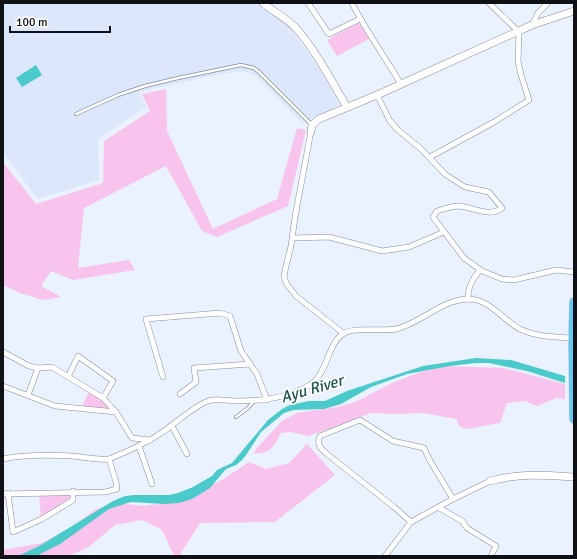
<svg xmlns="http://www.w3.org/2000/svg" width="577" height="559" font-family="Signika,sans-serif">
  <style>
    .built { fill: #dde7fc }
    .green { fill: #f8c4ed }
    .water { fill: #4acaca }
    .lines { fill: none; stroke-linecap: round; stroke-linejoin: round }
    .lane-casing { stroke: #858c98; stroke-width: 4 }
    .street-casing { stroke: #858c98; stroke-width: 6 }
    .secondary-casing { stroke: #858c98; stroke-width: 8 }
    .highway-casing { stroke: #d4d4d5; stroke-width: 10 }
    .lane { stroke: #fff; stroke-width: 2.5 }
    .street { stroke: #fff; stroke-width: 5 }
    .secondary { stroke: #fff; stroke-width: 7 }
    .highway { stroke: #66c7f3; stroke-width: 9 }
    .labels { text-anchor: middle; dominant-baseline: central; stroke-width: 3.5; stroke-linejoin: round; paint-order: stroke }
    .water-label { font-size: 16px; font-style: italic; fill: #205656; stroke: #fff }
  </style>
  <rect width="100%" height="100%" fill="#eaf1ff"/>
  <!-- built -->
  <polygon class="built" points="3,3 256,3 290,27 322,73 340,105 320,114 303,124 256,76 247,72 234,72 211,76 139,92 146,107 98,139 99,180 38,199 5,156 3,142"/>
  <!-- green -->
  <g class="green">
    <polygon points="359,23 369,39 337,56 327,40"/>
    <polygon points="166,89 167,131 213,229 277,199 297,128 306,130 288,206 217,237 202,231 166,166 84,208 78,268 129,260 135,270 73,280 51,271 41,286 61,297 43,300 20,293 3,285 3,162 36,204 103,183 104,141 150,111 142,94"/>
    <path d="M446,366L503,368L565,384V399L556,398L538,406L524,401L507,403L500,423L467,429L460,427L456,419L424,413L397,414L371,413L346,423L308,436L291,432L281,433C272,449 272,452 254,454L256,449L282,421L297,413L337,407L353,403L392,383L421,372Z"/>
    <polygon points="89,391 103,398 116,412 82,407"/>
    <polygon points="307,444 335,475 275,522 200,523 179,556 174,556 162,530 142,520 115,525 89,547 68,556 3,556 3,550 42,543 72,527 96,509 118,503 144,506 178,501 222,480 249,462 266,469 289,463"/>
    <polygon points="73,491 73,500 41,519 39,492"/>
  </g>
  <!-- water -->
  <g class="water">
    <polygon points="36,65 42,75 22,87 16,78"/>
    <polygon points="476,358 511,360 565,376 565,383 527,371 489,363 476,363 450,366 407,374 371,387 341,404 324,409 293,410 284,413 261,432 246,455 242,460 236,465 226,469 210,488 192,499 179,503 164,504 131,502 109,509 60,544 36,556 18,556 41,545 113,501 125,496 134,495 169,495 178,493 193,487 212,476 217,470 232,463 268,420 282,409 290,405 309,401 325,401 347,391 423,366"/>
  </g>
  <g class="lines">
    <defs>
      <g id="lane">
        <polyline points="76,114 118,95 145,86 178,78 241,65 254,68 259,72 312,125"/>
        <polyline points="236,417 248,408 254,401"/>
      </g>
      <g id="street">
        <polyline points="308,3 329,34 360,19"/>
        <path d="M352,3C366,31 385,57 401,84"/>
        <polyline points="532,25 538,13 548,3"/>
        <path d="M377,95L390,121L398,130L420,148L446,175L465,187L489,192L502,208C490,218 472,207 459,206C452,206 443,209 437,211L433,217L464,258L482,271L502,279L514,280L556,270L574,272"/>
        <polyline points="311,131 295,217 291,246 286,266 284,276 286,283 296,296 343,333"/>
        <polyline points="430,157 494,122 529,100 521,75 518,61 519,32 489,3"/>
        <polyline points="293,238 329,237 382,251 409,247 444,232"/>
        <path d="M468,299C467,287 473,278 480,270"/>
        <polyline points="3,352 29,366 38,368 52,367 103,398 116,412 132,438 150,440"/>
        <polyline points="68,377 78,356 113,381 103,398"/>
        <polyline points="163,377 146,319 220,313 230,316 241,351 257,374 267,400"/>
        <polyline points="3,386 55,406 116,412"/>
        <polyline points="180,394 196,382 194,368 250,364"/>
        <polyline points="28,395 38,368"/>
        <polyline points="172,426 187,454"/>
        <polyline points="139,446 152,484"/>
        <path d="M3,459C22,455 53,455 72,456C84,457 97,460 109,459C126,452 143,445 158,435C173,426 192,407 208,401C216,398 229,401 238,401C262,401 287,398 308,386C329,374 326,345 343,334C353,326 382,332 396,329C421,323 441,300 468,299C491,299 502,320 520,329C537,337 554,337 573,338"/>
        <polyline points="8,493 13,532 42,519 73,500 73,491"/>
        <polyline points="3,494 105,492 117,489 116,482 109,459"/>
        <polyline points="438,507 462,521 467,528 496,546 491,556"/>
        <path d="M411,522L394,507L327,454C321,449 316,444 320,436L360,420L393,441L424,448L429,459L453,499"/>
        <polyline points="385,556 411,522 453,499 490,481"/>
      </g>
      <g id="secondary">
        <path d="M263,3C274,12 286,18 296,28C316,51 331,80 347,107"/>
        <polyline points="311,131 312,125 319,119 377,95 532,25 574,11"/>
        <path d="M490,481C521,473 543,475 574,477"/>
      </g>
      <polyline id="highway" points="574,302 573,338 574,419"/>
    </defs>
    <!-- lane casing -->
    <use href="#lane" class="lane-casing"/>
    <!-- street casing -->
    <use href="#street" class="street-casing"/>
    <!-- secondary casing -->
    <use href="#secondary" class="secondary-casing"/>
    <!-- highway casing -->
    <use href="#highway" class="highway-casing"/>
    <!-- lane -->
    <use href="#lane" class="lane"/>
    <!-- street -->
    <use href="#street" class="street"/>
    <!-- secondary -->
    <use href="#secondary" class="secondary"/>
    <!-- highway -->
    <use href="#highway" class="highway"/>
  </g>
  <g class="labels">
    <!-- water labels -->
    <g class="water-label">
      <text transform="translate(312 389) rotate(-16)">Ayu River</text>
    </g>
  </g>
  <!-- border -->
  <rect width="577" height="559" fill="none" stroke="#0f1116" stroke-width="8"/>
  <!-- scale -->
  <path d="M10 26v6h100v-6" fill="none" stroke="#0f1116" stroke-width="2"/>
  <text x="16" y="26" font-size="12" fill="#0f1116" stroke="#ffffff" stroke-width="3" paint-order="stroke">100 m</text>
</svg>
